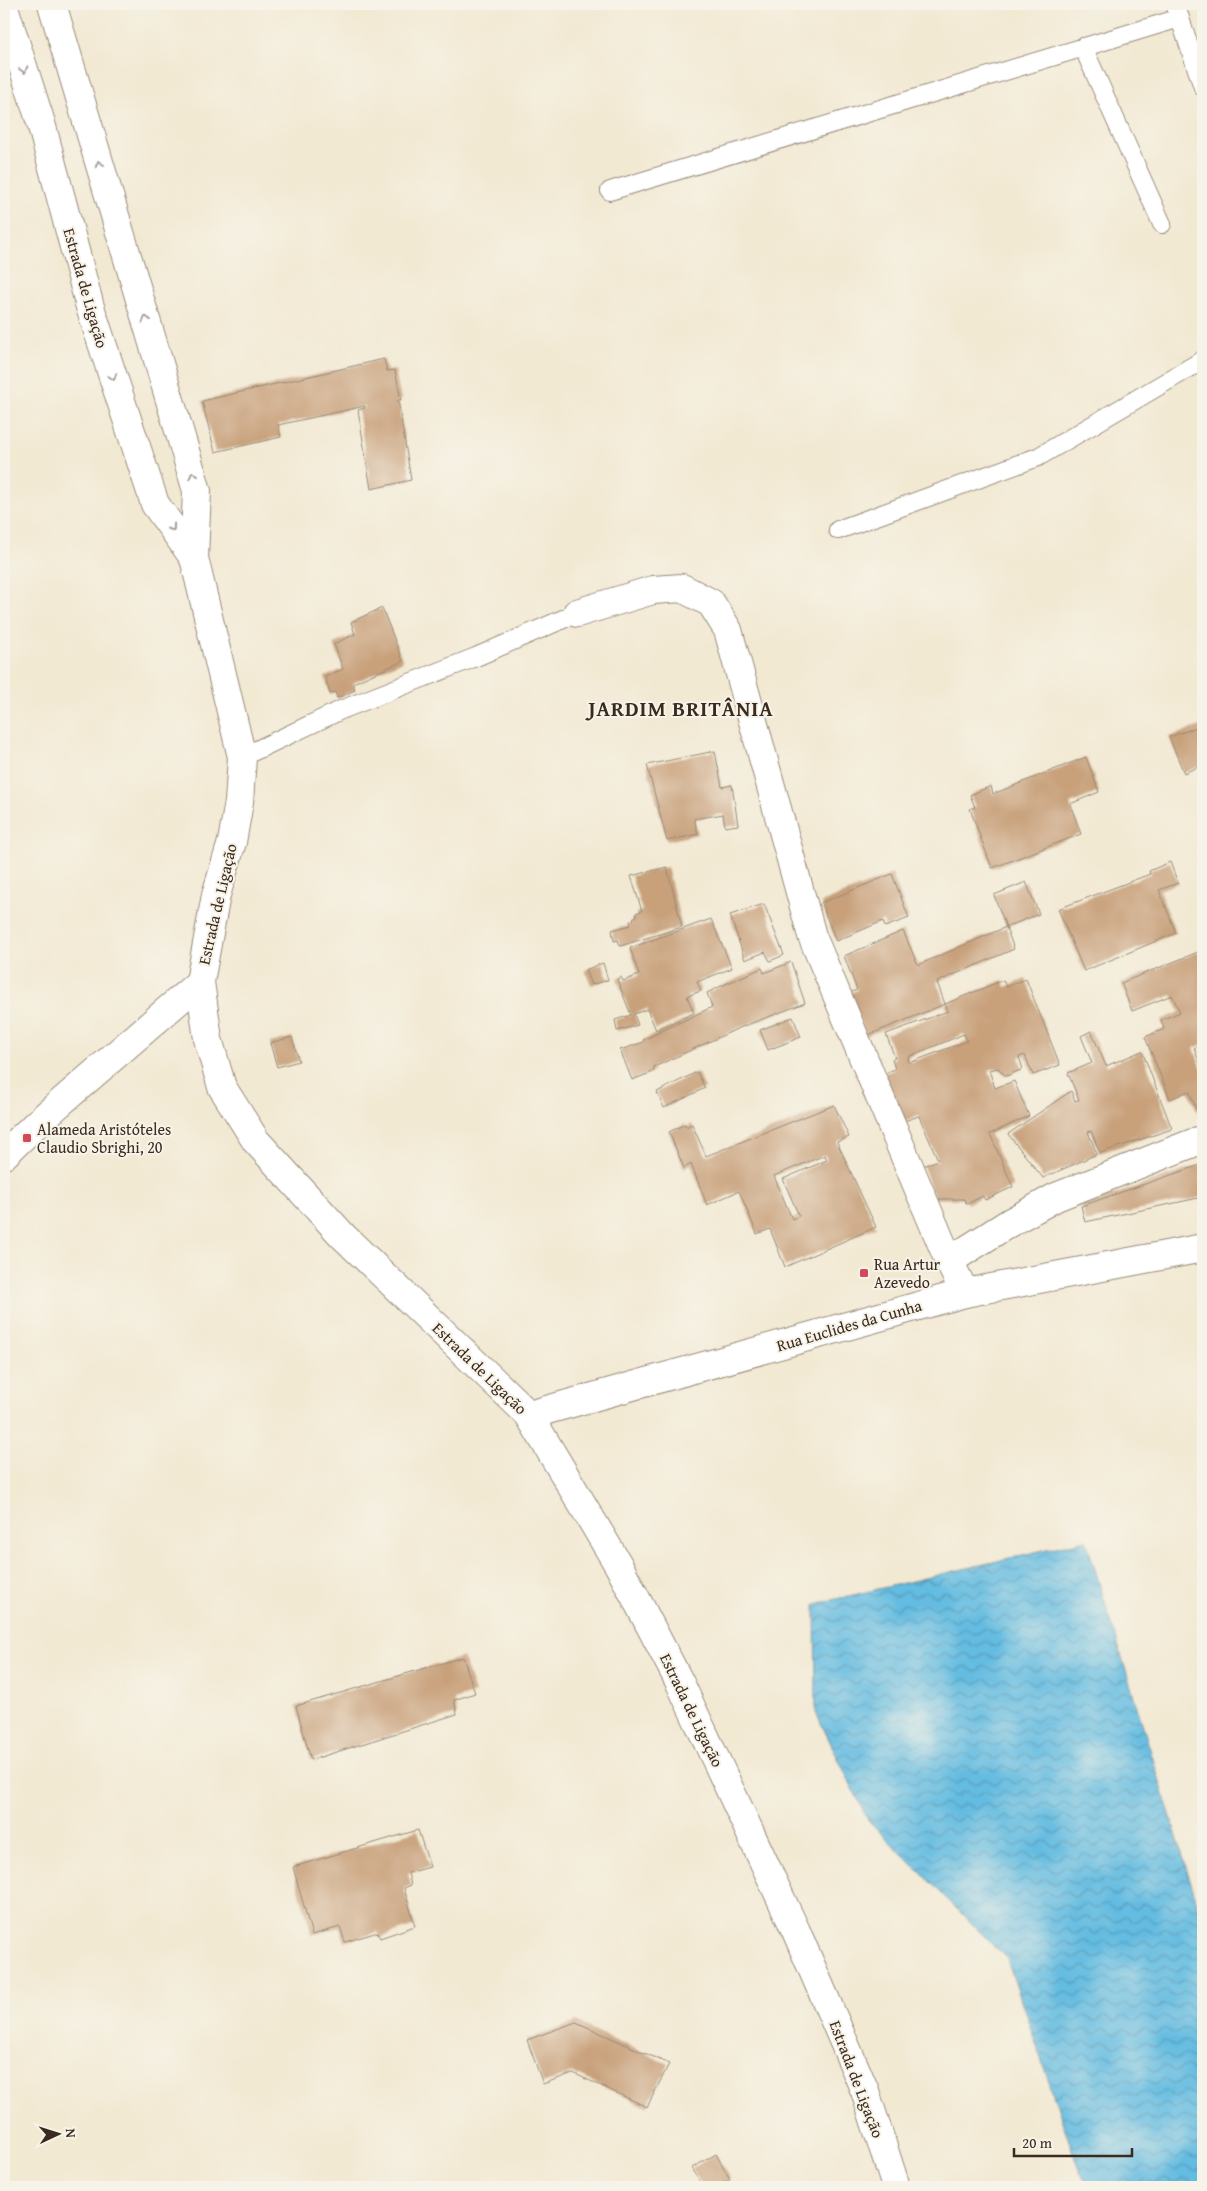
<svg xmlns="http://www.w3.org/2000/svg" width="1207" height="2191" font-family="'Gentium Book Plus',serif">
  <style>
    .water { fill: url(#water-waves); stroke: #507380 }
    .building { fill: #c8a07a; fill-rule: evenodd }
    .lines { fill: none; stroke-linecap: round; stroke-linejoin: round }
    .service-casing { stroke: #968a78; stroke-width: 20 }
    .minor-casing { stroke: #968a78; stroke-width: 30 }
    .secondary-casing { stroke: #968a78; stroke-width: 30 }
    .service { stroke: #fff; stroke-width: 18 }
    .minor { stroke: #fff; stroke-width: 28 }
    .secondary { stroke: #fff; stroke-width: 28 }
    .oneway { stroke: #a79f9a }
    .poi-dot { fill: #d1495b; stroke: #f7f3e8; stroke-width: 2 }
    .labels { text-anchor: middle; dominant-baseline: central; stroke-width: 4; stroke-linejoin: round; paint-order: stroke }
    .street-label { font-size: 16px; fill: #3b2a1e; stroke: #f7f3e8 }
    .poi-label { font-size: 16px; fill: #3b2a1e; stroke: #f7f3e8; text-anchor: start }
    .district-label { font-size: 21px; font-weight: bold; letter-spacing: 1px; fill: #3b2a1e; stroke: #f7f3e8 }
  </style>
  <defs>
    <pattern id="water-waves" width="16" height="10" patternUnits="userSpaceOnUse" patternTransform="scale(1.25)"><rect width="16" height="10" fill="#64bce1"/><path d="M0 5q4-4 8 0t8 0" fill="none" stroke="#5499b6"/></pattern>
  </defs>
  <rect width="100%" height="100%" fill="#f7f3e8"/>
  <filter id="ink" filterUnits="userSpaceOnUse"><feTurbulence type="fractalNoise" baseFrequency=".02" numOctaves="2"/><feDisplacementMap in="SourceGraphic" scale="10" xChannelSelector="R" yChannelSelector="G"/><feConvolveMatrix kernelMatrix="1 2 1 2 8 2 1 2 1" color-interpolation-filters="sRGB"/></filter>
  <filter id="wash" filterUnits="userSpaceOnUse"><feTurbulence type="fractalNoise" baseFrequency=".0096" numOctaves="4" result="noise"/><feDisplacementMap in="SourceGraphic" scale="20" xChannelSelector="R" yChannelSelector="G"/><feGaussianBlur stdDeviation="1.12" result="paint"/><feColorMatrix in="noise" values="0 0 0 0 0 0 0 0 0 0 0 0 0 0 0 0 0 1.4 0 .05"/><feComposite in="paint" operator="in"/></filter>
  <g filter="url(#wash)">
    <rect width="100%" height="100%" fill="#f2e9d3"/>
    <!-- water -->
    <polygon class="water" points="1086,1540 1203,1922 1203,2187 1089,2187 1080,2173 1007,1959 868,1820 816,1713 815,1604"/>
    <g id="blocks">
      <!-- building -->
      <g class="building">
        <polygon points="384,359 387,371 395,370 401,400 398,400 411,480 371,489 358,410 365,408 365,406 278,425 281,437 215,452 202,401"/>
        <polygon points="382,608 403,661 353,683 355,690 337,698 335,692 330,694 325,677 343,669 334,644 355,634 351,622"/>
        <polygon points="1203,725 1203,765 1184,773 1169,737"/>
        <polygon points="715,751 722,787 732,785 738,825 725,827 723,814 694,819 698,834 667,841 647,765"/>
        <polygon points="1086,757 1099,792 1070,804 1081,834 992,868 970,809 975,807 970,795 991,786 993,794"/>
        <polygon points="1170,862 1178,883 1159,890 1176,933 1084,971 1058,909 1150,874 1149,871"/>
        <polygon points="667,867 682,927 620,946 618,940 614,941 612,930 631,925 630,921 634,920 633,918 637,916 636,913 642,911 631,876"/>
        <polygon points="892,874 909,918 885,927 883,921 836,941 821,903"/>
        <polygon points="1026,882 1039,914 1006,927 994,895"/>
        <polygon points="764,904 784,955 770,961 765,952 745,960 730,915"/>
        <polygon points="711,919 732,968 697,982 701,991 687,996 694,1013 656,1030 647,1009 634,1014 638,1025 617,1031 615,1020 631,1015 617,979 621,977 623,981 639,975 630,948"/>
        <path d="M1006,927L1014,949L937,982L945,1004L1003,980L1006,987L1026,979L1060,1065L1033,1075L1025,1055L1019,1057L1023,1069L1006,1076L998,1068L989,1070L995,1088L1014,1081L1029,1116L990,1134L1013,1187L985,1200L983,1196L967,1204L964,1199H935L923,1166L938,1160L919,1116L904,1121L880,1075L895,1069L892,1059L895,1058L886,1034L948,1011L945,1004L866,1036L849,993L857,990L844,956L903,931L918,965ZM964,1034L967,1041L909,1063L908,1057Z"/>
        <polygon points="1203,950 1203,1044 1194,1048 1203,1071 1203,1120 1201,1121 1189,1091 1170,1099 1145,1037 1164,1029 1161,1020 1180,1012 1172,995 1132,1011 1121,983"/>
        <polygon points="791,962 805,1003 739,1028 654,1067 653,1072 632,1080 620,1050 644,1042 643,1040 712,1007 707,993 721,986 762,968 764,973"/>
        <polygon points="603,963 608,980 591,985 585,970"/>
        <polygon points="793,1017 801,1037 768,1050 760,1030"/>
        <polygon points="1091,1031 1106,1066 1142,1051 1172,1129 1100,1153 1091,1131 1088,1132 1097,1154 1043,1178 1008,1134 1071,1091 1075,1101 1079,1100 1068,1073 1092,1063 1081,1036"/>
        <polygon points="292,1037 299,1061 277,1067 270,1043"/>
        <polygon points="697,1072 705,1088 664,1108 657,1092"/>
        <path d="M834,1105L849,1137L837,1142L876,1227L785,1267L770,1229L757,1234L739,1191L707,1205L691,1164L684,1168L669,1132L685,1124L686,1127L692,1124L706,1156ZM825,1155L827,1160L783,1179L799,1216L792,1219L774,1176Z"/>
        <polygon points="1203,1164 1203,1197 1085,1222 1081,1206"/>
        <polygon points="463,1657 475,1693 454,1700 457,1714 311,1760 296,1706"/>
        <polygon points="418,1830 430,1867 408,1873 411,1885 404,1888 415,1926 380,1938 378,1932 345,1942 340,1927 312,1935 293,1867"/>
        <polygon points="576,2022 669,2064 647,2107 573,2073 543,2084 527,2040"/>
        <polygon points="716,2154 730,2179 715,2187 703,2187 692,2168"/>
      </g>
    </g>
  </g>
  <g filter="url(#ink)">
    <use href="#blocks" fill-opacity="0" stroke="#968a78" stroke-width="1"/>
    <g class="lines">
      <defs>
        <g id="service">
          <polyline points="1175,4 1203,87"/>
          <polyline points="1083,47 1162,224"/>
          <polyline points="610,191 1180,18"/>
          <polyline points="838,530 1038,457 1203,360"/>
          <polyline points="242,757 341,710 476,657 577,613"/>
        </g>
        <g id="minor">
          <polyline points="577,613 653,590 682,588 711,603 728,630 812,936 949,1261 965,1293"/>
          <polyline points="4,1155 37,1123 200,982"/>
          <polyline points="949,1261 1009,1223 1056,1197 1203,1139"/>
          <polyline points="529,1415 965,1293 1203,1248"/>
        </g>
        <g id="secondary">
          <polyline points="52,4 197,491 194,558 242,757 239,802 232,842 216,895 200,982 208,1039 222,1087 256,1141 343,1236 529,1415 619,1566 680,1683 796,1931 865,2091 896,2187"/>
          <polyline points="4,7 41,123 90,307 155,504 194,558"/>
        </g>
      </defs>
      <!-- service casing -->
      <use href="#service" class="service-casing"/>
      <!-- minor casing -->
      <use href="#minor" class="minor-casing"/>
      <!-- secondary casing -->
      <use href="#secondary" class="secondary-casing"/>
      <!-- service -->
      <use href="#service" class="service"/>
      <!-- minor -->
      <use href="#minor" class="minor"/>
      <!-- secondary -->
      <use href="#secondary" class="secondary"/>
    </g>
    <!-- one-way arrows -->
    <defs><path id="oneway-chevron" d="M-2-3.5L2.5 0L-2 3.5" fill="none" stroke-width="1.6" stroke-linecap="round" stroke-linejoin="round" transform="scale(1.25)"/></defs>
    <g class="oneway">
      <use href="#oneway-chevron" transform="translate(24 70) rotate(72)"/>
      <use href="#oneway-chevron" transform="translate(99 164) rotate(-107)"/>
      <use href="#oneway-chevron" transform="translate(146 319) rotate(-107)"/>
      <use href="#oneway-chevron" transform="translate(113 377) rotate(72)"/>
      <use href="#oneway-chevron" transform="translate(193 475) rotate(-107)"/>
      <use href="#oneway-chevron" transform="translate(172 528) rotate(54)"/>
    </g>
  </g>
  <!-- markers -->
  <g class="poi-dot">
    <rect x="22" y="1133" width="10" height="10" rx="2.5"/>
    <rect x="859" y="1268" width="10" height="10" rx="2.5"/>
  </g>
  <g class="labels">
    <!-- street labels -->
    <g class="street-label">
      <text transform="translate(86 288) rotate(74)">Estrada de Ligação</text>
      <text transform="translate(217 904) rotate(-77)">Estrada de Ligação</text>
      <text transform="translate(849 1325) rotate(-16)">Rua Euclides da Cunha</text>
      <text transform="translate(480 1368) rotate(44)">Estrada de Ligação</text>
      <text transform="translate(692 1710) rotate(64)">Estrada de Ligação</text>
      <text transform="translate(857 2079) rotate(69)">Estrada de Ligação</text>
    </g>
    <!-- poi labels -->
    <g class="poi-label">
      <text x="37" y="1129">Alameda Aristóteles<tspan x="37" dy="18">Claudio Sbrighi, 20</tspan></text>
      <text x="874" y="1264">Rua Artur<tspan x="874" dy="18">Azevedo</tspan></text>
    </g>
    <!-- district labels -->
    <g class="district-label">
      <text x="681" y="708">JARDIM BRITÂNIA</text>
    </g>
  </g>
  <!-- margin -->
  <rect width="1207" height="2191" fill="none" stroke="#f7f3e8" stroke-width="20"/>
  <!-- north arrow -->
  <g transform="translate(58 2134) rotate(86)" stroke="#f7f3e8" stroke-width="4" paint-order="stroke">
  <path d="M0-4L9 19L0 12L-9 19Z" fill="#3b2a1e"/>
  <text y="-8" font-size="14" font-weight="bold" text-anchor="middle" fill="#3b2a1e">N</text>
  </g>
  <!-- scale -->
  <path d="M1014 2148v8h118v-8" fill="none" stroke="#3b2a1e" stroke-width="2.5"/>
  <text x="1022" y="2148" font-size="15" fill="#3b2a1e" stroke="#f7f3e8" stroke-width="4" paint-order="stroke">20 m</text>
</svg>
